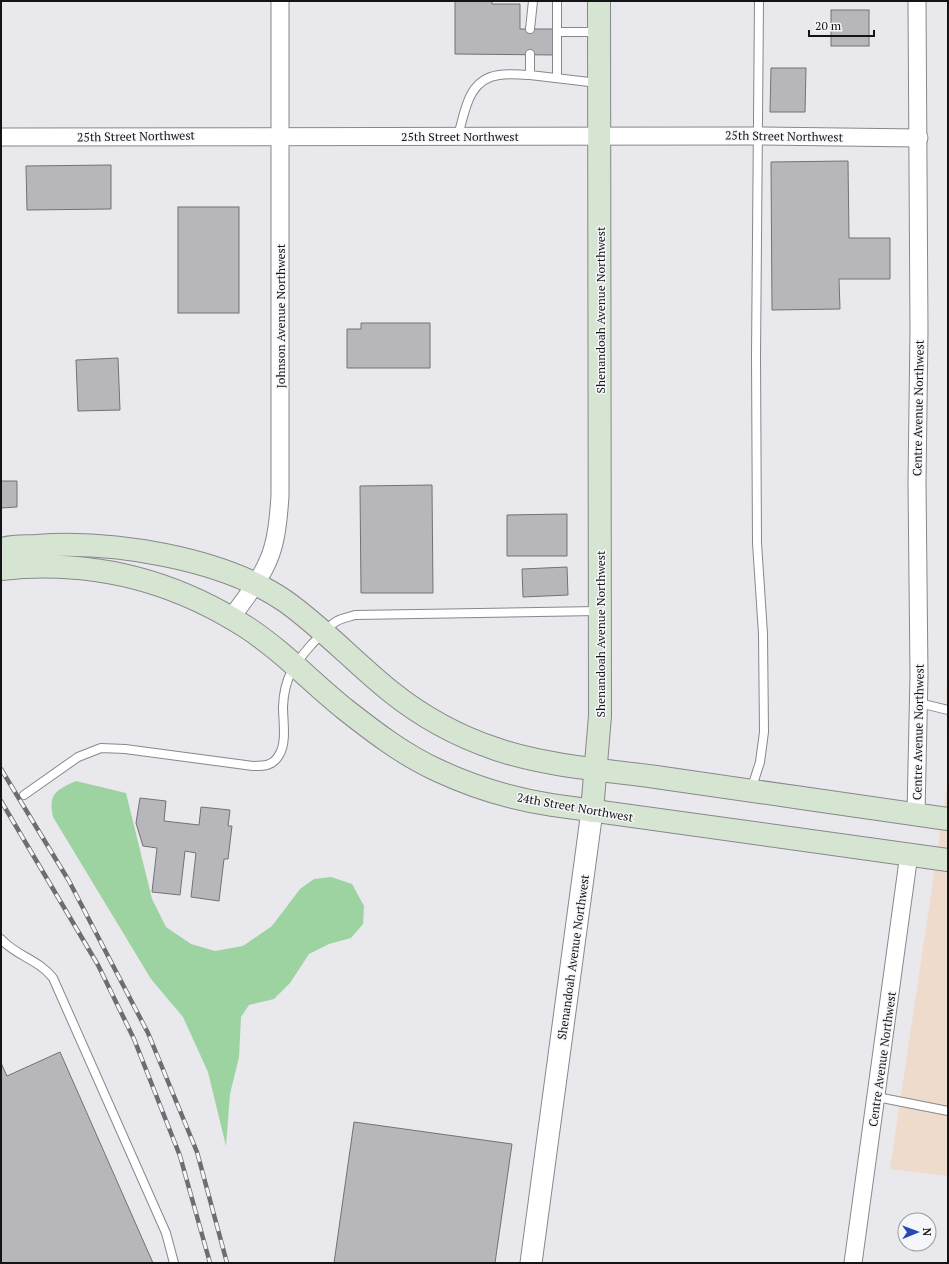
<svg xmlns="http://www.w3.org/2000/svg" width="949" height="1264" font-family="'PT Serif',serif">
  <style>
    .commercial { fill: #efdbcc }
    .green { fill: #9cd3a1 }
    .building { fill: #b7b7bb; stroke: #727276 }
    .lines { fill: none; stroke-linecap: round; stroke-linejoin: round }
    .service-casing { stroke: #87888b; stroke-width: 10 }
    .minor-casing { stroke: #87888b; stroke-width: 19 }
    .tertiary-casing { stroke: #87888b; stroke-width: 23 }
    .secondary-casing { stroke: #87888b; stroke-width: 24 }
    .service { stroke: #fff; stroke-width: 8 }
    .minor { stroke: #fff; stroke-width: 17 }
    .tertiary { stroke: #fff; stroke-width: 21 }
    .secondary { stroke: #d6e4d2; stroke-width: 22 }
    .rail-casing { stroke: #6d6d71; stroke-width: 4.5 }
    .rail { stroke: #f5f6fa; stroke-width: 3; stroke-dasharray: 9; stroke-linecap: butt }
    .labels { text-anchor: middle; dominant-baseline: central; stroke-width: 3; stroke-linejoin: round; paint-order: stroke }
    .street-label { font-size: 12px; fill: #141416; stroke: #f5f6fa }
  </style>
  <rect width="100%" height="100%" fill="#e8e8ed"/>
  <!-- commercial -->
  <polygon class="commercial" points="946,687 948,687 948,1176 890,1169 948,780"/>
  <!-- green -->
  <path class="green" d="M76,781L126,793L152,899L166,927L191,944L215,951L243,946L272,926L300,889L314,879L331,877L352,884L364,906L363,924L351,938L329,944L309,954L290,983L274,999L249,1005L241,1017L239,1057L230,1094L226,1146L208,1072L183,1017L151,979L53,817C48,794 56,790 76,781Z"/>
  <!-- building -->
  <g class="building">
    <polygon points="455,1 492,1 492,4 520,4 520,29 556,29 556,55 455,54"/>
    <rect x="831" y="10" width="38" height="36"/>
    <polygon points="771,68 806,68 805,112 770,112"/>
    <polygon points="848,161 849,238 890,238 890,279 839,279 840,309 772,310 771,162"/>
    <polygon points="111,165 111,209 27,210 26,166"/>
    <rect x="178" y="207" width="61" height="106"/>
    <polygon points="361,323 430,323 430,368 347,368 347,329 361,329"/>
    <polygon points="118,358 120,410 78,411 76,360"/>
    <polygon points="1,481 17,481 17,507 1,508"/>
    <polygon points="432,485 433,593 361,593 360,486"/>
    <polygon points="567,514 567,556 507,556 507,515"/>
    <polygon points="567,567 568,595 523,597 522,569"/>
    <polygon points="140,798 166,801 164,821 199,825 201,807 230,810 228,826 232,826 228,859 224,859 219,901 191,897 196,853 185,851 180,895 152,892 157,848 143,846 136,823"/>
    <polygon points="60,1052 153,1263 1,1263 1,1063 7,1076"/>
    <polygon points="354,1122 512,1144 495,1263 334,1263"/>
  </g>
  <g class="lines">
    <defs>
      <g id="service">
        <polyline points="530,29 533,1"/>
        <polyline points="557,32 598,32"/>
        <polyline points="530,54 530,75 598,83"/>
        <polyline points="557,78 557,1"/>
        <path d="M458,136C465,111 468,79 499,75C509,73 520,75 530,75"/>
        <polyline points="919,703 948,710"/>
        <polyline points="751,790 760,762 764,732 763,634 757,543 756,356 759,1"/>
        <path d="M24,795L78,757L101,748L125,749L253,766C264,766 273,766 279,755C287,743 283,721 283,707C284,678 294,664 312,644C320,636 327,627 337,621C342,618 349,617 355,615L598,611"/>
        <path d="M1,939C16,956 38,959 53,978L166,1233L174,1263"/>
        <polyline points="877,1097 948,1111"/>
      </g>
      <g id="minor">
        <polyline points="1,137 758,136 919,138"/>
        <path d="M231,618C247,596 266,573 273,547C278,530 279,512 280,495V1"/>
        <polyline points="916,814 919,675 917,482 919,330 917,1"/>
        <polyline points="853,1263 909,854"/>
      </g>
      <polyline id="tertiary" points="531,1263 592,811"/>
      <g id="secondary">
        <path d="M1,549C12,546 25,546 36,546C112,540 222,558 285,601C323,628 354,662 390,691C421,716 457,736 496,749C545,766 605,770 656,777C753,791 851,805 948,819"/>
        <path d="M1,569C90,559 171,579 246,627C283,651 312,683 346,710C374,732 404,755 437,770C473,787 513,799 552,805L948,860"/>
        <polyline points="592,811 600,716 599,1"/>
      </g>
    </defs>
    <!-- service casing -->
    <use href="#service" class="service-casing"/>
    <!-- minor casing -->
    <use href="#minor" class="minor-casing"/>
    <!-- tertiary casing -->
    <use href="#tertiary" class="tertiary-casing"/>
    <!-- secondary casing -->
    <use href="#secondary" class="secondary-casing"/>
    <!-- service -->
    <use href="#service" class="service"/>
    <!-- minor -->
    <use href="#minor" class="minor"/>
    <!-- tertiary -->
    <use href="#tertiary" class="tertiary"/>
    <!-- secondary -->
    <use href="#secondary" class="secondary"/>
    <defs>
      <g id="rail">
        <polyline points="1,769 69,881 148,1033 197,1152 227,1263"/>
        <polyline points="1,801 98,965 134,1039 180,1156 210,1263"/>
      </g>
    </defs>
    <!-- rail casing -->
    <use href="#rail" class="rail-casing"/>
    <!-- rail -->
    <use href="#rail" class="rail"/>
  </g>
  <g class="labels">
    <!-- street labels -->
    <g class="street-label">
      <text transform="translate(136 136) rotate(-1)">25th Street Northwest</text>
      <text x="460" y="136">25th Street Northwest</text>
      <text transform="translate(784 136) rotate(1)">25th Street Northwest</text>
      <text transform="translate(600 310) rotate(-90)">Shenandoah Avenue Northwest</text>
      <text transform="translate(280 316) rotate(-90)">Johnson Avenue Northwest</text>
      <text transform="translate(918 408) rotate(-89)">Centre Avenue Northwest</text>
      <text transform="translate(600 634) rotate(-90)">Shenandoah Avenue Northwest</text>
      <text transform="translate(918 732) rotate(-89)">Centre Avenue Northwest</text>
      <text transform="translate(575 807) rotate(10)">24th Street Northwest</text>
      <text transform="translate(573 957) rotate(-82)">Shenandoah Avenue Northwest</text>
      <text transform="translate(882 1059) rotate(-82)">Centre Avenue Northwest</text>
    </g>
  </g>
  <!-- border -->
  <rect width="949" height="1264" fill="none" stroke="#141416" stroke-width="4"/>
  <!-- north arrow -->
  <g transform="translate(917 1232) rotate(89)"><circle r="19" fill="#f5f6fa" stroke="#9b9c9f"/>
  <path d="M0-3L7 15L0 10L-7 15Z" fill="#2649b8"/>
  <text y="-6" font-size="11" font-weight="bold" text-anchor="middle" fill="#141416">N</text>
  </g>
  <!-- scale -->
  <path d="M809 30v6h65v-6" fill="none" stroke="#141416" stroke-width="2"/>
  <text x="815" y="30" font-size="12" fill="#141416" stroke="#f5f6fa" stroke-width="3" paint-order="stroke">20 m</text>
</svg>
